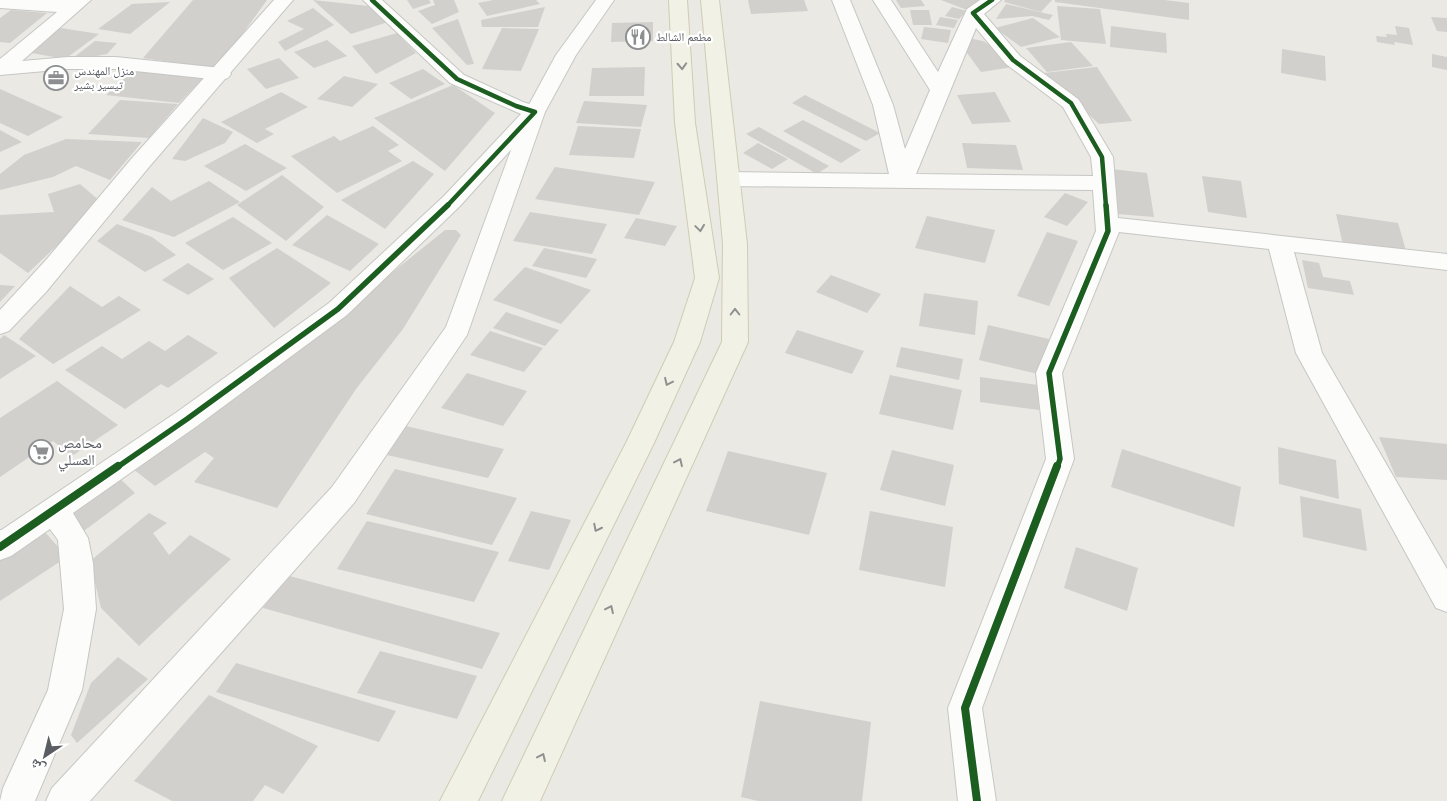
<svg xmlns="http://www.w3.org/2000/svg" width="1447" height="801" font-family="Figtree,'Noto Naskh Arabic',sans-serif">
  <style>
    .building { fill: #d1d0cd }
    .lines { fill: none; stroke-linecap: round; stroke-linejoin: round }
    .minor-casing { stroke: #c6c6c5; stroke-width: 2 }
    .tertiary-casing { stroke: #c6c6c5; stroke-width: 2 }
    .secondary-casing { stroke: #c7c7c6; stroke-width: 2 }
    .primary-casing { stroke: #d1cbb2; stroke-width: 2 }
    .minor { fill: #fcfcfb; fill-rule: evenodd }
    .tertiary { fill: #fcfcfb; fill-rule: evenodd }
    .secondary { fill: #fcfcfb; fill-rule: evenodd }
    .primary { fill: #f2f1e6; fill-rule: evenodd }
    .cycleway-far2-casing { stroke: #fff; stroke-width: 7 }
    .cycleway-far1-casing { stroke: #fff; stroke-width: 9 }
    .cycleway-casing { stroke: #fff; stroke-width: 11 }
    .cycleway-far2 { stroke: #1b5e20; stroke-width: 4.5 }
    .cycleway-far1 { stroke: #1b5e20; stroke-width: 5.5 }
    .cycleway { stroke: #1b5e20; stroke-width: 8 }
    .oneway { stroke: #8f9190 }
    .labels { text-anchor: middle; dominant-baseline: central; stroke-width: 4.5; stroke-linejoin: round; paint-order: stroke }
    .far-poi-label { font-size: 12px; fill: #5a5d62; stroke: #fff; text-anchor: start }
    .poi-label { font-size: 15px; fill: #5a5d62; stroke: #fff; text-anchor: start }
  </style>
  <rect width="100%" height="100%" fill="#eae9e4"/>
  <!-- building -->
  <g class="building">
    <polygon points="193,0 267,0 217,69 143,58"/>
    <polygon points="313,0 368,6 388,22 351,34"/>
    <polygon points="407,0 429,0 431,3 413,9"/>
    <polygon points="433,0 454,0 459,12 432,24 418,11 435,5"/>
    <polygon points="493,0 536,0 540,4 487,16 478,3"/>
    <polygon points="748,0 804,0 808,11 751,14"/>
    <polygon points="896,0 921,0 925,6 901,8"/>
    <polygon points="941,0 981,0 967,10"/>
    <polygon points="1005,0 1052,0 1041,12 1004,2"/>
    <polygon points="1055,0 1165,0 1189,3 1189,20 1055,2"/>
    <polygon points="170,2 130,34 98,29 132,4"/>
    <polygon points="1006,4 1044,13 1053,15 1049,20 1032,16 996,19"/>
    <polygon points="1057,6 1100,9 1106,44 1061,40"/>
    <polygon points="545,7 538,27 482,27 481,20"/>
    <polygon points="952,7 967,11 959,19 945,16"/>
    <polygon points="313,8 334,25 285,51 278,42 304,29 287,21"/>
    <polygon points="11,10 47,13 10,43 0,42 0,18"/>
    <polygon points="910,10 929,10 932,25 913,25"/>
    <polygon points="940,17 958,20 954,28 936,25"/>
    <polygon points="1431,17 1447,18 1447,32 1437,31"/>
    <polygon points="1033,18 1060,37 1021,47 995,28"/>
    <polygon points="458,19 474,64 467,65 432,28"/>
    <polygon points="653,22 653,41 611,42 612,23"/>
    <polygon points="1111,26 1166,33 1167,53 1110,47"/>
    <polygon points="1395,26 1409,28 1413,45 1394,42 1395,45 1377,42 1376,36 1387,37 1386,34 1397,35"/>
    <polygon points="924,27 951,30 948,43 921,39"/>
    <polygon points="61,28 99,34 65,59 26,52"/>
    <polygon points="502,28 539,29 521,71 482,69"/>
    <polygon points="397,33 416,53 376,74 352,46"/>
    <polygon points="973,39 983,41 993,47 1013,67 981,72 962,46 965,42"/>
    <polygon points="327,40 347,56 314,68 294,52"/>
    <polygon points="95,41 117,43 107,54 69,61"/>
    <polygon points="1071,42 1093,66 1047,72 1026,48"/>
    <polygon points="1282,49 1325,56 1326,81 1281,73"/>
    <polygon points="1432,54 1447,57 1447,70 1432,67"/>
    <polygon points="279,58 299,78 266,89 247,69"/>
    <polygon points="645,67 644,96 589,96 592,68"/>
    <polygon points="1097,67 1132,121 1099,124 1044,73"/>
    <polygon points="134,69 205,76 179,103 106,95"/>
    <polygon points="423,69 445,84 411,99 389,83"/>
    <polygon points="344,76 378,84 352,107 317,99"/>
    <polygon points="453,85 495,113 445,171 374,118"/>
    <polygon points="0,89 63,117 28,136 0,123"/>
    <polygon points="281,92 308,107 265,129 274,134 257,143 221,122"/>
    <polygon points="995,92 1011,122 972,124 957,95"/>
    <polygon points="805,95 880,133 866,141 792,103"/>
    <polygon points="120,100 178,104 149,138 88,134"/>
    <polygon points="584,101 647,105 641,127 576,123"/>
    <polygon points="203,118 233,132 225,143 185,161 172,159"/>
    <polygon points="803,120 861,150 841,163 783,131"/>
    <polygon points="373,126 399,145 388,151 402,161 337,193 291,156 334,136 340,141"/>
    <polygon points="578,126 641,129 634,158 569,155"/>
    <polygon points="759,127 829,166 817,174 746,134"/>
    <polygon points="0,130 22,142 0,152"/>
    <polygon points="66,139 142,142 110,180 76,166 53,177 0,190 0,174 24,155"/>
    <polygon points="758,143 788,159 772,169 743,153"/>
    <polygon points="962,143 1016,145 1023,170 967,168"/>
    <polygon points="245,144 287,168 246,191 204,166"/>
    <polygon points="413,161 434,174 385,229 341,200"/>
    <polygon points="555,167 655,182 639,215 535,199"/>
    <polygon points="1111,169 1147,173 1154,217 1117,214"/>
    <polygon points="282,175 324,207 286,241 237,205"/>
    <polygon points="1202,176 1241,181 1247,218 1208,212"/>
    <polygon points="209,181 240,202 174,237 122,220 152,187 171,201"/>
    <polygon points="80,184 102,203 28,273 0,253 0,215 54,212 48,194"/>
    <polygon points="1065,193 1088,202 1067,226 1044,217"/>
    <polygon points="530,212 607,224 592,254 513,241"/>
    <polygon points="1336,214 1398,223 1407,254 1343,245"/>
    <polygon points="327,215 379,244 350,271 292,245"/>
    <polygon points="927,216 995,230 985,263 915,248"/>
    <polygon points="233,217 272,243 223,270 185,243"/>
    <polygon points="636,218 677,226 665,246 624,238"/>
    <polygon points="117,224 152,237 176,255 145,272 97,241"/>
    <polygon points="445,230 456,230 461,235 403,329 356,389 277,508 194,482 214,458 205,452 155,486 120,459 343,312"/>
    <polygon points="1047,232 1078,241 1049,306 1017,296"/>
    <polygon points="277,248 331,283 274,328 229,278"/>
    <polygon points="544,248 597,259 586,278 532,266"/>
    <polygon points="1302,260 1319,263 1323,277 1350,281 1354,295 1308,288"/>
    <polygon points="188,263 214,279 188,295 162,280"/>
    <polygon points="525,267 591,290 561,324 493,300"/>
    <polygon points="831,275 881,294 867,313 816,292"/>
    <polygon points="0,285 15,286 0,302"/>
    <polygon points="70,286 102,307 119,296 141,310 53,364 19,339"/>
    <polygon points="924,293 978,301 975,335 919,326"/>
    <polygon points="506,312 559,330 545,346 493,328"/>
    <polygon points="988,325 1049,339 1042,375 979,360"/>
    <polygon points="797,330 864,351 852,374 785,353"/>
    <polygon points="490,331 543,348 524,372 470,355"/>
    <polygon points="4,335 36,356 0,379 0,339"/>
    <polygon points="188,335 218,353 168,388 161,384 125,409 65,370 102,346 122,359 149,341 165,351"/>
    <polygon points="901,347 963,359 959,380 896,367"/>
    <polygon points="467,373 527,391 503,426 441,408"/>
    <polygon points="890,375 962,390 953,430 879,414"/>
    <polygon points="980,377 1038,385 1039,410 980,402"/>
    <polygon points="57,381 118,425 72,456 53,441 0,477 0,418"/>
    <polygon points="406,426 504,449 488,478 387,455"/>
    <polygon points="1379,437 1447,444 1447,480 1396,477"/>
    <polygon points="1278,447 1336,460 1339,499 1279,484"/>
    <polygon points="1122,449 1241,487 1234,527 1111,487"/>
    <polygon points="892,450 954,465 945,506 880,490"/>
    <polygon points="728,451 827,473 809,535 706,511"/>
    <polygon points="107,466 135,493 77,536 59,499"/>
    <polygon points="395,469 517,498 492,545 366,514"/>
    <polygon points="1300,496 1361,509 1367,551 1303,537"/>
    <polygon points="531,511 571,520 549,570 508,561"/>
    <polygon points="870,511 953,527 945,587 859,570"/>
    <polygon points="149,513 167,523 153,533 169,555 190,535 231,559 139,646 101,608 90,561"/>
    <polygon points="367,521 499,552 474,602 337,569"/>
    <polygon points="37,523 67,557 0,601 0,546"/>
    <polygon points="1076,547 1138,568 1127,611 1064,588"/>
    <polygon points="286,575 500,633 482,669 263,608"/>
    <polygon points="380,651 477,676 457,719 357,693"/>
    <polygon points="118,657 148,679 77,743 71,735 91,683"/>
    <polygon points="236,663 396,711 379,742 216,692"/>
    <polygon points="209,695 318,746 283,794 265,785 253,801 172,801 134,781"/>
    <polygon points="760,701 871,722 862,801 758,801 741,797"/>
  </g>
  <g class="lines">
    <defs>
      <g id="minor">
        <polygon points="0,0 91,0 22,61 68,57 116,57 221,68 228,70 231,74 228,78 221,80 116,69 68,69 0,75 0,59 57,12 0,8"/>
        <polygon points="363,0 382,0 464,75 523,102 542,108 545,112 460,206 347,315 197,426 73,513 88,538 93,563 96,609 82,690 35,801 0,801 3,788 48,690 64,609 58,540 50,529 11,556 0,560 0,531 177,412 329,303 444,196 521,114 450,83"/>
        <path d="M832,0H850L893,105L905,149L930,90L873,0H891L938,72L967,9L980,0H1001L984,14L1020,56L1078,99L1081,103L1113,157L1118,218L1447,254V270L1294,252L1322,353L1447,569V612L1436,608L1296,353L1269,249L1119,232L1062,373L1074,459L982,708L996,801H958L948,708L1046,459L1036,373L1096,231L1093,190L728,186L720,184L717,179L720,174L728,172L889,174L873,105ZM976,28L1006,64L1063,107L1091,157L1093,176L916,174Z"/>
      </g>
      <g id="tertiary">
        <polygon points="274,0 293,0 149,167 46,292 9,331 0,334 0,310 46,260 133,157"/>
        <polygon points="0,530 14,536 18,545 14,554 3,558 0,557"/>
      </g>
      <polygon id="secondary" points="596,0 614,0 576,55 545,112 467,335 354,503 90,801 46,801 52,788 332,487 446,327 525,112 556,55"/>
      <g id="primary">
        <polygon points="669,0 687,0 695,123 719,278 700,342 654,443 478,801 440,801 626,443 674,342 695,278 675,123"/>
        <polygon points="701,0 719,0 747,244 748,342 540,801 502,801 722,342 723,244"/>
      </g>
    </defs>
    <!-- minor casing -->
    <use href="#minor" class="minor-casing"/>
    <!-- tertiary casing -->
    <use href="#tertiary" class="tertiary-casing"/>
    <!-- secondary casing -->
    <use href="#secondary" class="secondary-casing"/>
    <!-- primary casing -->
    <use href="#primary" class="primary-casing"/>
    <!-- minor -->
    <use href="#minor" class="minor"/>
    <!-- tertiary -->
    <use href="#tertiary" class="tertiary"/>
    <!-- secondary -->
    <use href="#secondary" class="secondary"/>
    <!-- primary -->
    <use href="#primary" class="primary"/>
    <defs>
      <g id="cycleway-far2">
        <polyline points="372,0 457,79 516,106 535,112 447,206"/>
        <polyline points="992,0 973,13 1013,60 1071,103 1102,157 1106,206"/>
      </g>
      <g id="cycleway-far1">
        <polyline points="116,468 187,419 338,309 448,205"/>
        <polyline points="1057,468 1060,459 1049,373 1108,231 1106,205"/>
      </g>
      <g id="cycleway">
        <polyline points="0,547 118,466"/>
        <polyline points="977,801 965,708 1057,466"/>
      </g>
    </defs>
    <!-- cycleway-far2 casing -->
    <use href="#cycleway-far2" class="cycleway-far2-casing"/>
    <!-- cycleway-far1 casing -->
    <use href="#cycleway-far1" class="cycleway-far1-casing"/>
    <!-- cycleway casing -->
    <use href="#cycleway" class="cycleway-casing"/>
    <!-- cycleway-far2 -->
    <use href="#cycleway-far2" class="cycleway-far2"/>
    <!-- cycleway-far1 -->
    <use href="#cycleway-far1" class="cycleway-far1"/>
    <!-- cycleway -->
    <use href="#cycleway" class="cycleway"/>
  </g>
  <!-- one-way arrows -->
  <defs><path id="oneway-chevron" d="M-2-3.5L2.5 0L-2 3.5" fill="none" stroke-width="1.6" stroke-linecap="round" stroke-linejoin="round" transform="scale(1.25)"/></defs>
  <g class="oneway">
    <use href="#oneway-chevron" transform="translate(682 66) rotate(87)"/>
    <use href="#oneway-chevron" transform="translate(700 228) rotate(82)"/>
    <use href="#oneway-chevron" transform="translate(735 312) rotate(-90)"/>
    <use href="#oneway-chevron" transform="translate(668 382) rotate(115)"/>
    <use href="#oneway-chevron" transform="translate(679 462) rotate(-65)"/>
    <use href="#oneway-chevron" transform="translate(597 528) rotate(117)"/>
    <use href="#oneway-chevron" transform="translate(610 609) rotate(-65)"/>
    <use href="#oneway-chevron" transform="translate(542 757) rotate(-65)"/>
  </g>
  <!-- icons -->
  <defs>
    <symbol id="restaurant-ring" viewBox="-11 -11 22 22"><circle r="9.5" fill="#fff" stroke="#8c8e90" stroke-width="1.5"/><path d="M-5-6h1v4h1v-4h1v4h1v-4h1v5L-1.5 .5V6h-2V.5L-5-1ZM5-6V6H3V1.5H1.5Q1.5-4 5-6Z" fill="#8c8e90"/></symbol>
    <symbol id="office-ring" viewBox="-11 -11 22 22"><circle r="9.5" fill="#fff" stroke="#8c8e90" stroke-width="1.5"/><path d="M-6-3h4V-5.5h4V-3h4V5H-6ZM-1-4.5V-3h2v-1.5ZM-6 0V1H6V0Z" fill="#8c8e90"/></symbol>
    <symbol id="supermarket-ring" viewBox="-11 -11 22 22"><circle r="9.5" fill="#fff" stroke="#8c8e90" stroke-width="1.5"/><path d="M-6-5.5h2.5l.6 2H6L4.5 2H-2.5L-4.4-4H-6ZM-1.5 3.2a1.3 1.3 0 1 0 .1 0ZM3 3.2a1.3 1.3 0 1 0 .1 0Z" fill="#8c8e90"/></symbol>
  </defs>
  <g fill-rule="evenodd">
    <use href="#restaurant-ring" x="624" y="23" width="28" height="28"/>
    <use href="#office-ring" x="42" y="64" width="28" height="28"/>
    <use href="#supermarket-ring" x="27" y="438" width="28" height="28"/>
  </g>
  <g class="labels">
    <!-- far-poi labels -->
    <g class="far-poi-label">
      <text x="656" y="37">مطعم الشالط</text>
      <text x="74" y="71">منزل المهندس<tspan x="74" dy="14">تيسير بشير</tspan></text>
    </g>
    <!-- poi labels -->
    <g class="poi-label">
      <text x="58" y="443">محامص<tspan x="58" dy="17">العسلي</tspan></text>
    </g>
  </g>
  <!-- north arrow -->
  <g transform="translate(45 756) rotate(215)" stroke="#ffffff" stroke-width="4" paint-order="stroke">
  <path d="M0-4L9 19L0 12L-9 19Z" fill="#5a5d62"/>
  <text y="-8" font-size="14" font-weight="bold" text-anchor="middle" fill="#5a5d62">ش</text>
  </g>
</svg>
